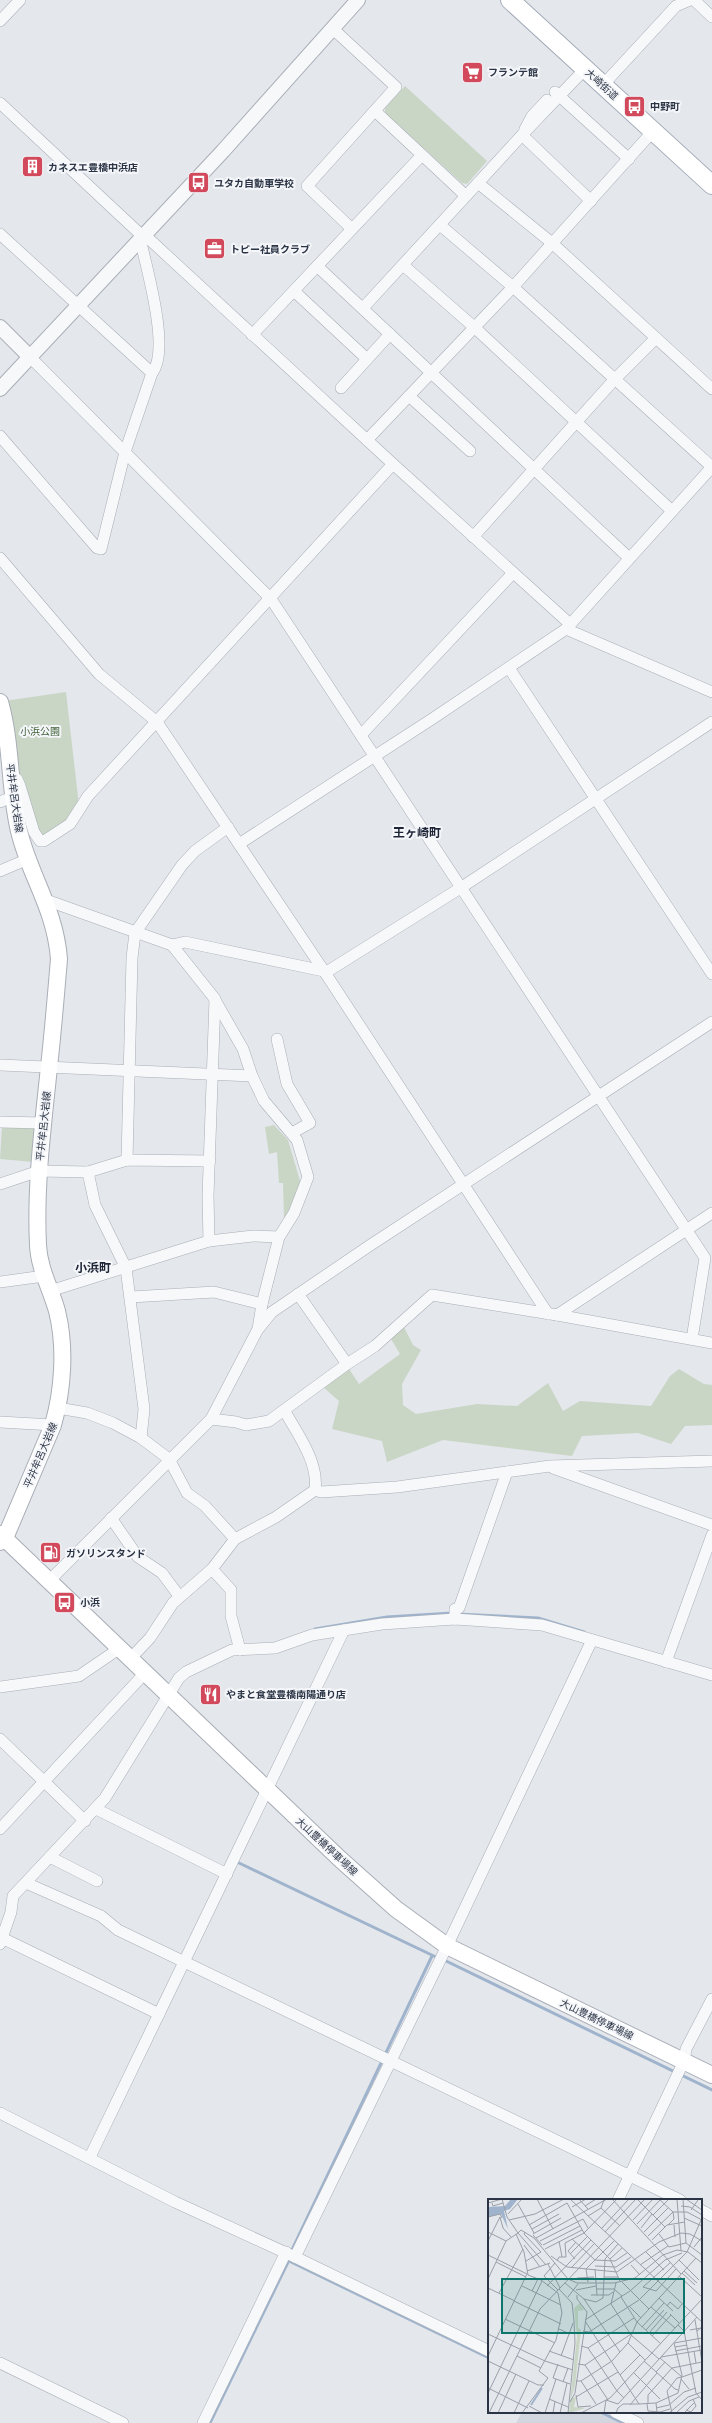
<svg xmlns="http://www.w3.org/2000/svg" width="712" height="2423" font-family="'Golos Text','Noto Sans JP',sans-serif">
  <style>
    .built { fill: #d2d6de }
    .green { fill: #c9d6c5 }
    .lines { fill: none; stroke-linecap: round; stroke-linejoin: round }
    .stream { stroke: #9fb4cc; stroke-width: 3 }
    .minor-casing { stroke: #a9aeb7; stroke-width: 12 }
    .tertiary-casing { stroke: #a9aeb7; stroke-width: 16 }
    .secondary-casing { stroke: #a9aeb7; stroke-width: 18 }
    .primary-casing { stroke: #a3abb8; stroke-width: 20 }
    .minor { stroke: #f7f8fa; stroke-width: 11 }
    .tertiary { stroke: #f7f8fa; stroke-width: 14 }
    .secondary { stroke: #fff; stroke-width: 16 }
    .primary { stroke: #fff; stroke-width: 18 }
    .labels { text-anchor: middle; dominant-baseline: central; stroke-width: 4; stroke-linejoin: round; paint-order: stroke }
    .poi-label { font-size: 10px; font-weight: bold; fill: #2b3445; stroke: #f4f6f9; text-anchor: start }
    .street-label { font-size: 10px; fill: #2b3445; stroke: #f4f6f9 }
    .park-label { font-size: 10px; fill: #3f6138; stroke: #f4f6f9 }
    .quarter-label { font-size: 12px; font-weight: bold; fill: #1d2536; stroke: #f4f6f9 }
    .inset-river { fill: none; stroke: #9fb4cc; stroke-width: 2 }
    .inset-road { fill: none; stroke: #9a9fa9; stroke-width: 1 }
    .view { fill: #0f766e; fill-opacity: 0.15; stroke: #0f766e; stroke-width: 2 }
    .inset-edge { fill: none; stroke: #2b3445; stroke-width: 2 }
  </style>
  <rect width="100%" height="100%" fill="#e4e7ec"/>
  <!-- built -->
  <polygon class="built" points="522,2412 596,2412 619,2423 516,2423"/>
  <!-- green -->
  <g class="green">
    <polygon points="405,86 487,161 467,184 462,183 385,113 385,107"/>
    <polygon points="66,692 79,806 68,823 41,838 21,786 4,701"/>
    <polygon points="274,1125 288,1140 300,1181 291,1208 284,1218 283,1183 279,1183 277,1152 269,1154 265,1127"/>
    <polygon points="2,1127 34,1127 36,1129 34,1162 0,1159"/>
    <polygon points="404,1327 413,1345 421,1350 402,1384 403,1405 416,1414 477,1404 517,1406 548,1383 563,1411 580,1401 651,1406 670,1376 679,1369 704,1384 712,1385 712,1425 685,1426 671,1444 638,1433 582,1436 572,1456 443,1440 387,1462 382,1441 332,1429 339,1401 323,1387 349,1369 359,1384 400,1354 391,1339"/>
  </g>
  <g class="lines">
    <!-- stream -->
    <g class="stream">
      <polyline points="457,1614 538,1618 584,1632"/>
      <polyline points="315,1629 387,1617 452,1613"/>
      <polyline points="237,1862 438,1958"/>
      <polyline points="444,1960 712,2090"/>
      <polyline points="291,2252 432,1956"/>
      <polyline points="289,2261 489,2358"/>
      <polyline points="600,2412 623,2423"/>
      <polyline points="210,2423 290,2258"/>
    </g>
    <defs>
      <g id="minor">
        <polyline points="694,0 712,17"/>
        <polyline points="0,21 20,0"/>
        <polyline points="332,28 396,87 307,186 352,229"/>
        <polyline points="603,85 676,6 690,0"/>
        <polyline points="555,92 629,159"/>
        <polyline points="0,103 138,232 149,239 393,464 570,624"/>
        <polyline points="375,111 466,196"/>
        <polyline points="525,129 532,116 547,100"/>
        <polyline points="522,135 591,201"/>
        <polyline points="478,183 552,243 712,389"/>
        <polyline points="440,225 513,287 712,467"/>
        <polyline points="0,234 152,373 125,452 101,549 97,548 0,436"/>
        <path d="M140,238C146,267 171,350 152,373"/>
        <polyline points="403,265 474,327 671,510"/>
        <polyline points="317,266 628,557"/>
        <polyline points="294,291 367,359"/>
        <polyline points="363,308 522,135 585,69"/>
        <polyline points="252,335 422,155"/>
        <polyline points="30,357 271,599 705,1258 692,1339"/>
        <polyline points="341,388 390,334"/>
        <polyline points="409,396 470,451"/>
        <polyline points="367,440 513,287 654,130"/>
        <polyline points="473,537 614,380 656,338"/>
        <polyline points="0,558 99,674 157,722 324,971 548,1314"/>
        <polyline points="566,629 712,692"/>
        <polyline points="509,668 712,974"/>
        <polyline points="361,735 513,573"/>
        <polyline points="13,778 17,779 20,786 34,832 40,841 44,841 70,824 88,796 393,464"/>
        <polyline points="0,802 14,796"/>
        <polyline points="239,844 432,719 566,629 712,467"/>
        <polyline points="0,871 28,859"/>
        <polyline points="46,900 172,945 185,942 324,971"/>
        <polyline points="172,945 215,999 208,1196 209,1241"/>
        <polyline points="325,973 462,887 712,722"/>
        <polyline points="215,1000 243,1049 252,1076"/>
        <polyline points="277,1039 287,1084 310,1123 292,1133"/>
        <polyline points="0,1065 252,1076 264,1101 297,1140 308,1177 294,1213 279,1237 262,1304 258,1329 211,1419 50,1580"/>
        <polyline points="0,1122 43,1123"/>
        <polyline points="127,1160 132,958 135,933 182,865 195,851 228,827"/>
        <polyline points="88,1172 95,1205 126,1268 144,1409 141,1438"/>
        <polyline points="0,1184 39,1171 88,1172 127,1160 210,1161"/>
        <polyline points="0,1282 44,1276"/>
        <polyline points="50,1291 209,1241 253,1236 279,1237"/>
        <polyline points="298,1294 347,1364"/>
        <polyline points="131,1297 214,1292 262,1304"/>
        <polyline points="557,1315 712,1213"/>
        <polyline points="259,1328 272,1312 369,1246 712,1022"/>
        <polyline points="58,1408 87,1413 113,1423 141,1438 169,1459 187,1493 205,1506 235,1539"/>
        <polyline points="211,1419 236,1422 246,1425 269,1421 347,1364 375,1346 432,1295 557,1315 712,1343"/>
        <polyline points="0,1422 53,1425"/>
        <polyline points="553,1468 712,1525"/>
        <polyline points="315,1490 321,1492 397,1487 550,1466 712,1461"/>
        <polyline points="111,1518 138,1557 162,1573 179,1596"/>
        <polyline points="212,1569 231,1590 231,1616 240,1650"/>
        <polyline points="455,1619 455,1609 459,1608 507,1472"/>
        <path d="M131,1658L150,1638L173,1603L212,1569L235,1539L276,1517L315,1490C319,1462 297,1433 284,1410"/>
        <polyline points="666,1662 712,1535"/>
        <polyline points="0,1687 79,1676 120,1648"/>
        <polyline points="0,1739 85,1821"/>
        <polyline points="96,1809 227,1874"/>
        <polyline points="0,1829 145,1673"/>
        <polyline points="50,1857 97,1881"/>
        <polyline points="26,1883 101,1916 118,1930 680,2200"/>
        <polyline points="2,1938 159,2014"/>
        <polyline points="0,1944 11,1912 13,1896 105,1798 179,1678 186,1672 232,1650 275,1648 312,1635 382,1624 455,1619 542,1625 712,1675"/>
        <polyline points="0,2113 175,2202 295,2257 489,2351"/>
        <polyline points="90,2157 344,1630"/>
        <polyline points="618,2200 684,2061 686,2049 712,1999"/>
        <polyline points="701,2210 712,2216"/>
        <polyline points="295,2257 447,1946 592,1640"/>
        <polyline points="0,2363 123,2423"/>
        <polyline points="615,2412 638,2423"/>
        <polyline points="203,2423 286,2252"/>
      </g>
      <g id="tertiary">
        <polyline points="0,327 30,357"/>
        <polyline points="0,389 223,151 358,0"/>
      </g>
      <g id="secondary">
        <path d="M0,702C12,744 9,790 19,831C30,877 55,908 59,959C56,995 53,1031 49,1067C43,1126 35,1185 38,1245C39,1269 51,1289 57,1311C66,1347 63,1390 53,1425L5,1538L0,1542"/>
        <polyline points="0,1534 340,1859 396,1909 447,1946 712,2075"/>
      </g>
      <polyline id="primary" points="510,0 712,185"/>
    </defs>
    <!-- minor casing -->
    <use href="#minor" class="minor-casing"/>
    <!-- tertiary casing -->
    <use href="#tertiary" class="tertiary-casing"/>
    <!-- secondary casing -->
    <use href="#secondary" class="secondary-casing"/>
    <!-- primary casing -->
    <use href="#primary" class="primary-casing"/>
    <!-- minor -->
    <use href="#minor" class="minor"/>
    <!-- tertiary -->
    <use href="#tertiary" class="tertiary"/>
    <!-- secondary -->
    <use href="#secondary" class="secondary"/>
    <!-- primary -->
    <use href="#primary" class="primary"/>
  </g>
  <!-- icons -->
  <defs>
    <symbol id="supermarket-square" viewBox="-11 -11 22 22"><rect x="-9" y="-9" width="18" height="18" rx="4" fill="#d1495b" stroke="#f4f6f9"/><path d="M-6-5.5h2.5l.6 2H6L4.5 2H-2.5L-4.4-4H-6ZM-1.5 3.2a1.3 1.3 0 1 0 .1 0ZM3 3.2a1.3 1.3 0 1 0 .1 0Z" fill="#fff"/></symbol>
    <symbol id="bus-square" viewBox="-11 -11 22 22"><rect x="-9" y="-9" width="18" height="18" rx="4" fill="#d1495b" stroke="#f4f6f9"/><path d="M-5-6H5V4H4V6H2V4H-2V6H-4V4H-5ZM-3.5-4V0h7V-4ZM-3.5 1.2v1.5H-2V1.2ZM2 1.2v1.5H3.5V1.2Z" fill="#fff"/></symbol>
    <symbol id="building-square" viewBox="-11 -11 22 22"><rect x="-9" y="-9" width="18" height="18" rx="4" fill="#d1495b" stroke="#f4f6f9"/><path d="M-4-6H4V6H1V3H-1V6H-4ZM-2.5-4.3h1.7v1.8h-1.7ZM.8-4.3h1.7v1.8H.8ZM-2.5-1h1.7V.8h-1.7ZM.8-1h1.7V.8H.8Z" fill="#fff"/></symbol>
    <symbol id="office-square" viewBox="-11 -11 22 22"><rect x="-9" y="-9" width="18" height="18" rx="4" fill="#d1495b" stroke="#f4f6f9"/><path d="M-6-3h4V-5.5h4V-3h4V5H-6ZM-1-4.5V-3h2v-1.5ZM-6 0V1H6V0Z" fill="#fff"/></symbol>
    <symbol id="fuel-square" viewBox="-11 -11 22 22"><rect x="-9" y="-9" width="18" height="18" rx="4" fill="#d1495b" stroke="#f4f6f9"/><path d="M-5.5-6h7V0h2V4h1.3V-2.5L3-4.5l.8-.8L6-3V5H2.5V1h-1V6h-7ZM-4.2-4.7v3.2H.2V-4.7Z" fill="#fff"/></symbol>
    <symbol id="restaurant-square" viewBox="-11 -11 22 22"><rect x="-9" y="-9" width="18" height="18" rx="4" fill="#d1495b" stroke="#f4f6f9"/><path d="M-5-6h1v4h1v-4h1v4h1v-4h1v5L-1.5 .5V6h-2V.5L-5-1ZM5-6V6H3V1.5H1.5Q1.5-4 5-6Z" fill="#fff"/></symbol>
  </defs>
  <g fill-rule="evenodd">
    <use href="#supermarket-square" x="460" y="60" width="25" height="25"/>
    <use href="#bus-square" x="622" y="94" width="25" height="25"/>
    <use href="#building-square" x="20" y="154" width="25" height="25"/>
    <use href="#bus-square" x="186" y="170" width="25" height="25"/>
    <use href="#office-square" x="202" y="236" width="25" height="25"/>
    <use href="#fuel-square" x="38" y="1540" width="25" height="25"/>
    <use href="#bus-square" x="52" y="1590" width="25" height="25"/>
    <use href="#restaurant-square" x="198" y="1682" width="25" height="25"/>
  </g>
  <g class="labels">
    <!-- poi labels -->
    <g class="poi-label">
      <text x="488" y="72">フランテ館</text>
      <text x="650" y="106">中野町</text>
      <text x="48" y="167">カネスエ豊橋中浜店</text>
      <text x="214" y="183">ユタカ自動車学校</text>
      <text x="230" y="249">トピー社員クラブ</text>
      <text x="66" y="1553">ガソリンスタンド</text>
      <text x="80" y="1602">小浜</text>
      <text x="226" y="1694">やまと食堂豊橋南陽通り店</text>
    </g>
    <!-- street labels -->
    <g class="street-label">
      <text transform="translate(602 84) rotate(42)">大崎街道</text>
      <text transform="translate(15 798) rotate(82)">平井牟呂大岩線</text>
      <text transform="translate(43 1126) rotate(-84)">平井牟呂大岩線</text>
      <text transform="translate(40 1455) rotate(-67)">平井牟呂大岩線</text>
      <text transform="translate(327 1846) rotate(43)">大山豊橋停車場線</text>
      <text transform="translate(597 2019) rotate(26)">大山豊橋停車場線</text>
    </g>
    <!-- park labels -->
    <g class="park-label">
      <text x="40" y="731">小浜公園</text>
    </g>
    <!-- quarter labels -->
    <g class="quarter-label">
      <text x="417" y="832">王ヶ崎町</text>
      <text x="93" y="1267">小浜町</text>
    </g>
  </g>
  <!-- overview -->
  <g transform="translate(488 2199)">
    <rect width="214" height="214" fill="#e4e7ec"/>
    <path d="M92,104L96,111L90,112V129L93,131L87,187L83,199L88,198L86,208L98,209L81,214L89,137L86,109Z" fill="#c9d6c5"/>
    <path d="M23,0H30L22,10L16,12L20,30L13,15L0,18V8L17,7Z" fill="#9fb4cc"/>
    <path class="inset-river" d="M43,206L54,189"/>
    <path class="inset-road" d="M14,0L19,18L30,34L33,31L46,39L80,80L89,84H126L147,79L175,56L189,51L200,53L214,64M49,0L65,30M82,0L214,123M91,0L100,10M124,0L193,75M149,0L177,28M171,0L185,13H199L214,21M189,0L193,52M195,0L198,44M198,0L214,11M116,1L113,9L132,27M0,4L14,0M4,4L5,7L15,4M30,5L46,34M97,7L108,0M193,7L202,8L214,16M84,8L98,0M203,11L210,1M20,15L34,0M165,16L181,0M100,17L113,9M0,18L12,15L14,19M196,19L214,27M21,21L47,15L76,0M145,21L165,0M149,25L173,0M41,26L79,4L96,34L122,60L132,82M180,26L186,20L185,13M186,26L187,38M153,29L164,15M44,30L71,15M113,30L141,0M0,33L18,42M37,33L36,35L53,53L38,62M117,33L148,0M156,33L180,9M28,35L36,53L40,76L53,81L70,94L74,114L68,141L51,172L60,179L34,214M45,35L73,19M171,35L181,48L198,44L214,56M45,36L54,46M160,37L185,13M48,39L119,0M84,40L107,61L127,62L139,54M164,41L179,26L197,23M0,42L12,18L15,29L23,38M52,42L95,20L100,29M71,42L74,58M36,46L52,68M55,46L92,27M206,48L214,38M57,50L94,31M158,53L176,71M82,55L99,38M0,56L39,75L0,157M63,57L79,68L129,73L171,43L193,34L202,35L214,42M87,60L80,52L88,43M122,60L134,49M191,61L211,81M69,62L71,58H78L77,44L96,34L129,0M8,63L38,78M67,64L56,77L70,91M60,65L72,89M143,66L152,76M152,66L180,47M107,67L128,68L143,58M83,69L106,45M107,70L109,96M39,72L62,64M196,72L209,84M194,74L207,86M191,77L214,98M116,78H130M89,79L106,78M0,80L18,42L30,34L58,66M100,83L98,70L126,42M134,83L161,110M77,84L96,100L108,103L115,99L117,60L130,45M34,87L73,106M59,87L103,41M155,88L168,92L188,70M155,88L183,63M0,89L27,102M71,90L84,104L86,122L87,144L80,214M109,90H126L134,97M88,91L108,87M44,92L50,80M11,94L35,50M103,96H121L125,93M80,98L90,85M133,98L149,123L173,145M171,99L185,112M96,100L132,153M26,102L73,125M123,105L143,136L171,160M123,105L128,84M141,107L153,119M179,107L182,103L190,110L194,105M163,108L187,129M182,115L191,124M17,120L67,144M97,121L142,92L177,61L194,54M207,121L214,163M97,122L151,205H135L130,209L128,214M149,123L208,59M190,126L196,132L208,194L214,201M154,128L176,104M71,130L82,135M158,131L176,111M202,131L213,129L209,132M95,132L101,133L151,101L199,53L214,19M161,134L179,113M0,135L57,162L85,171M164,137L183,116M140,144L157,161M93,147L100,149L129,192L136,199M187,148L199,146M100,149L146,119M61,152L86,161M187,152L214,147M206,152L208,164M29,157L53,169M73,157L85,124M173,158L209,118M172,159L194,178L214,171M0,162L50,186H56M156,162L187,190L190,191M70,165L65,179L82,185M90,165L97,166L143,135M97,166L120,201M168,173L177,163M146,174L172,200M132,176L152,156M193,180L201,190M88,182H93L124,162L140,144L149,123M93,182L108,205M75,183L80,169M0,189L40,209M0,194L54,82M88,196L90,208L103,207M88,198L130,173M61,200L80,208M82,203L87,194L99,113L89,100V96M160,204V196L184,169L214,163M151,205L168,204M159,205L160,212L172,213L182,210M142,206L169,174M41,207L54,214M168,209L181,206L196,193L208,189M198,211L203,213L208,207L205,200M169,213L168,204L190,194L194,176L186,144L214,139M1,214L52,110L157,0M10,214L28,175M26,214L41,182M57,214L68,180M65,214L67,202M72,214L79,184M93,214L122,199L214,100M116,214L118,201L130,205L173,158L214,151M181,214L200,198L214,193M184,214L179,192L189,179L194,178M188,214L201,202L211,198M196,214L206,204"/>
    <path class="view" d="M14,80H196V134H14Z"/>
    <rect width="214" height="214" class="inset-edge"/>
  </g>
</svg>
